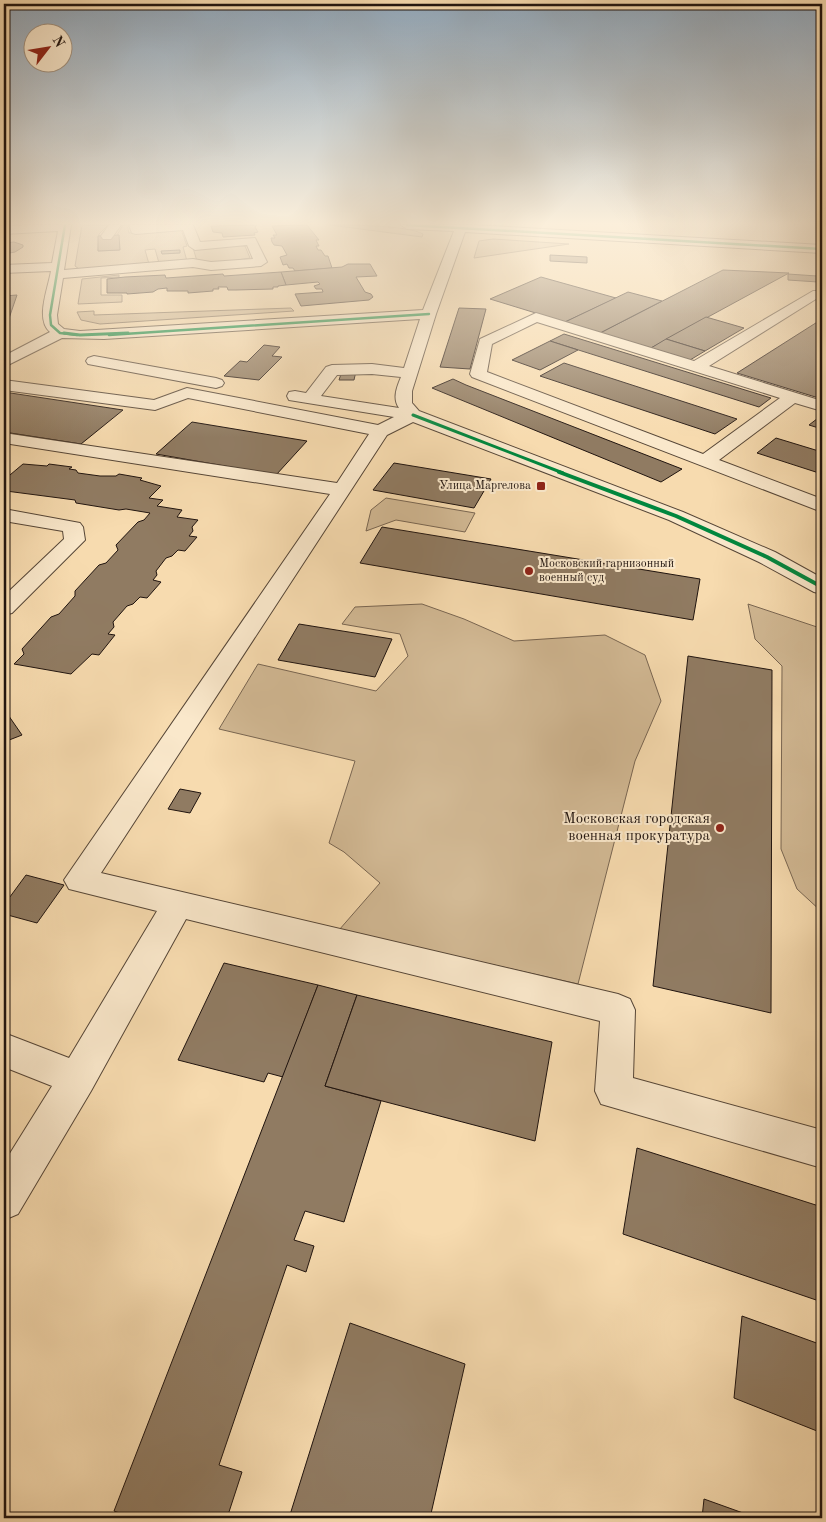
<svg xmlns="http://www.w3.org/2000/svg" width="826" height="1522" font-family="'Old Standard TT',serif">
  <style>
    .green { fill: #d2b994; stroke: #796652 }
    .building { fill: #907b62; stroke: #20140f }
    .lines { fill: none; stroke-linecap: round; stroke-linejoin: round }
    .minor-casing { stroke: #564637; stroke-width: 2 }
    .minor { fill: #fae8cb; fill-rule: evenodd }
    .cycleway-far2-casing { stroke: #fae8cb; stroke-width: 4 }
    .cycleway-far1-casing { stroke: #fae8cb; stroke-width: 5 }
    .cycleway-casing { stroke: #fae8cb; stroke-width: 6 }
    .cycleway-far2 { stroke: #00873e; stroke-width: 2.5 }
    .cycleway-far1 { stroke: #00873e; stroke-width: 3 }
    .cycleway { stroke: #00873e; stroke-width: 4 }
    .poi-dot { fill: #8f2418; stroke: #fae8cb; stroke-width: 2 }
    .labels { text-anchor: middle; dominant-baseline: central; stroke-width: 4; stroke-linejoin: round; paint-order: stroke }
    .far-poi-label { font-size: 12px; fill: #20140f; stroke: #fae8cb; text-anchor: end }
    .poi-label { font-size: 15px; fill: #20140f; stroke: #fae8cb; text-anchor: end }
  </style>
  <rect width="100%" height="100%" fill="#f7dbaf"/>
  <filter id="stains"><feTurbulence type="fractalNoise" baseFrequency=".004" numOctaves="4"/><feColorMatrix values="0 0 0 0 .2 0 0 0 0 .09 0 0 0 0 .02 0 0 0 .5 -.17"/></filter>
  <radialGradient id="worn" r=".72"><stop offset=".6" stop-color="#630" stop-opacity="0"/><stop offset="1" stop-color="#630" stop-opacity=".3"/></radialGradient>
  <!-- green -->
  <g class="green">
    <polygon points="82,225 108,225 99,234 98,251 119,250 119,235 117,235 123,225 127,225 129,233 181,229 187,246 183,247 187,261 159,263 155,249 145,250 149,264 79,269 75,266"/>
    <path d="M330,225C350,225 407,225 423,234L422,237Z"/>
    <polygon points="493,239 569,244 474,258 479,241"/>
    <polygon points="234,245 245,246 250,258 219,263 197,261 193,248"/>
    <polygon points="119,275 119,277 101,278 101,295 122,295 122,302 78,304 82,279"/>
    <polygon points="291,308 294,311 100,324 81,320 77,312 94,311 94,315"/>
    <polygon points="386,498 475,513 465,532 396,520 366,531 371,510"/>
    <polygon points="422,604 464,619 514,641 605,635 645,655 661,701 635,761 578,984 339,930 380,883 344,852 329,843 355,761 219,729 258,664 376,691 408,656 400,634 342,624 355,607"/>
    <polygon points="748,604 817,627 822,631 822,912 797,889 781,849 782,666 755,639"/>
  </g>
  <!-- building -->
  <g class="building">
    <polygon points="257,225 255,227 258,232 254,233 255,235 223,237 222,233 213,232 211,226"/>
    <polygon points="307,225 319,240 316,240 319,246 316,246 318,250 321,250 325,256 328,256 332,268 295,271 293,268 289,268 287,264 283,265 280,257 287,255 282,246 274,245 272,242 271,238 275,238 273,235 277,235 272,226"/>
    <polygon points="119,235 120,250 98,251 98,236"/>
    <polygon points="14,242 23,245 23,247 15,252 4,254 4,243"/>
    <polygon points="180,250 180,253 162,254 161,251"/>
    <polygon points="550,255 587,257 587,263 550,261"/>
    <polygon points="348,264 370,264 377,276 356,277 365,292 371,294 373,297 369,300 301,306 295,294 323,292 322,289 316,289 314,286 320,284 318,282 286,285 281,272 342,267"/>
    <polygon points="723,270 789,273 651,348 600,333"/>
    <polygon points="281,272 286,285 278,286 278,287 273,287 273,289 236,290 228,290 227,287 218,287 219,289 213,289 213,291 188,293 188,291 167,291 167,288 158,289 153,292 127,294 127,293 107,293 107,279 125,277 165,275 166,278 223,274 224,276"/>
    <polygon points="788,274 817,276 818,282 788,280"/>
    <polygon points="541,277 616,298 565,322 490,299"/>
    <polygon points="628,292 662,301 600,333 565,322"/>
    <polygon points="17,295 4,333 4,296"/>
    <polygon points="459,308 486,309 470,369 440,367"/>
    <polygon points="706,317 744,328 705,351 666,339"/>
    <polygon points="822,319 822,399 737,373"/>
    <polygon points="564,334 771,398 759,407 550,341"/>
    <polygon points="666,339 705,351 690,360 651,348"/>
    <polygon points="550,341 578,350 540,370 512,360"/>
    <polygon points="264,345 280,347 272,356 282,357 259,380 224,376 240,361 247,362"/>
    <polygon points="564,363 737,419 715,434 540,376"/>
    <polygon points="342,371 356,371 354,380 339,380"/>
    <polygon points="453,379 466,385 682,469 661,482 432,388"/>
    <polygon points="4,392 123,410 81,444 4,432"/>
    <polygon points="822,415 822,429 809,425"/>
    <polygon points="192,422 307,441 276,475 156,454"/>
    <polygon points="776,438 822,452 822,474 757,453"/>
    <polygon points="394,463 491,479 474,508 373,490"/>
    <polygon points="23,464 47,466 49,464 72,467 69,469 76,470 78,473 100,476 116,476 119,474 142,478 140,480 161,486 149,498 163,500 157,506 182,510 177,517 198,520 192,527 193,531 189,536 197,537 185,551 178,550 172,556 166,558 156,571 157,575 153,580 161,582 147,598 140,597 133,604 127,606 113,622 114,627 108,634 115,635 99,655 92,654 71,674 14,664 24,654 22,649 51,617 59,614 75,596 75,591 99,565 106,563 118,550 116,545 138,522 144,520 150,513 126,509 119,510 76,503 75,500 6,491 4,488 4,480"/>
    <polygon points="382,527 700,579 693,620 360,563"/>
    <polygon points="299,624 392,639 375,677 278,660"/>
    <polygon points="688,656 772,670 771,1013 653,986"/>
    <polygon points="4,709 22,735 4,742"/>
    <polygon points="180,789 201,793 190,813 168,809"/>
    <polygon points="26,875 64,885 37,923 4,914 4,905"/>
    <polygon points="224,963 318,985 283,1077 268,1073 264,1082 178,1060"/>
    <polygon points="318,985 357,995 325,1086 381,1101 344,1222 305,1211 294,1240 314,1246 306,1272 287,1265 219,1465 242,1472 227,1518 203,1513 201,1518 133,1518 114,1511"/>
    <polygon points="357,995 552,1042 535,1141 325,1086"/>
    <polygon points="637,1148 822,1207 822,1302 623,1234"/>
    <polygon points="742,1316 822,1345 822,1433 734,1398"/>
    <polygon points="350,1323 465,1364 430,1518 289,1518"/>
    <polygon points="704,1499 757,1518 702,1518"/>
  </g>
  <g class="lines">
    <defs>
      <g id="minor">
        <path d="M28,225H71L64,270L193,259L211,262L253,259L247,245L195,250L189,246L183,230L136,234L132,233L129,225H193L200,242L255,238L267,262L261,266L211,270L193,267L63,278L57,315L58,324L64,329L80,331L423,310L454,231L407,229L401,225H473L822,245V253L465,232L436,314L412,391V403L419,411L683,512L775,552L822,578V594L814,592L759,562L669,520L413,422L387,435L101,873L618,994L630,999L635,1010L633,1078L822,1130V1168L601,1104L595,1091L600,1021L186,919L91,1091L18,1214L4,1220V1163L52,1086L4,1067V1033L69,1058L157,911L69,889L64,880L330,494L4,443V433L337,483L369,434L188,398L155,410L4,390V380L154,400L187,388L378,425L394,417L289,400L287,396L289,392L295,391L306,393L326,367L332,365L372,364L404,368L420,319L104,339L62,338L4,367V356L50,332C35,319 48,289 51,271L4,273V265L52,263L58,231L4,234V226ZM372,374L401,377C397,387 392,398 399,408L321,396L337,375Z"/>
        <polygon points="109,225 121,225 111,239 103,239 101,236"/>
        <path d="M813,291H822V299H816L709,366L822,401V411L795,403L719,460L822,499V512L472,377L470,374L480,339L536,313L694,361ZM537,322L780,398L703,454L487,372L492,344Z"/>
        <polygon points="94,356 216,378 222,380 224,383 222,386 216,388 88,364 86,361 88,358"/>
        <polygon points="4,509 80,523 83,527 85,540 12,613 4,615 4,596 64,539 63,531 4,521"/>
      </g>
    </defs>
    <!-- minor casing -->
    <use href="#minor" class="minor-casing"/>
    <!-- minor -->
    <use href="#minor" class="minor"/>
    <defs>
      <g id="cycleway-far2">
        <polyline points="65,225 50,315 51,325 60,333 77,335"/>
        <polyline points="407,225 822,249"/>
        <polyline points="109,335 429,314"/>
      </g>
      <g id="cycleway-far1">
        <polyline points="64,333 80,335 128,333"/>
        <polyline points="413,415 563,473"/>
      </g>
      <polyline id="cycleway" points="559,472 676,516 767,557 822,587"/>
    </defs>
    <!-- cycleway-far2 casing -->
    <use href="#cycleway-far2" class="cycleway-far2-casing"/>
    <!-- cycleway-far1 casing -->
    <use href="#cycleway-far1" class="cycleway-far1-casing"/>
    <!-- cycleway casing -->
    <use href="#cycleway" class="cycleway-casing"/>
    <!-- cycleway-far2 -->
    <use href="#cycleway-far2" class="cycleway-far2"/>
    <!-- cycleway-far1 -->
    <use href="#cycleway-far1" class="cycleway-far1"/>
    <!-- cycleway -->
    <use href="#cycleway" class="cycleway"/>
  </g>
  <!-- sky -->
  <linearGradient id="sky" x2="0" y2="1"><stop stop-color="#91a8bc"/><stop offset="0.51" stop-color="#fbefdb"/><stop offset="1" stop-color="#fbefdb" stop-opacity="0"/></linearGradient>
  <rect width="826" height="438" fill="url(#sky)"/>
  <!-- markers -->
  <g class="poi-dot">
    <rect x="536" y="481" width="10" height="10" rx="2.5"/>
    <circle cx="529" cy="571" r="5"/>
    <circle cx="720" cy="828" r="5"/>
  </g>
  <g class="labels">
    <!-- far-poi labels -->
    <g class="far-poi-label">
      <text x="531" y="486">Улица Маргелова</text>
      <text x="539" y="564" text-anchor="start">Московский гарнизонный<tspan x="539" dy="14">военный суд</tspan></text>
    </g>
    <!-- poi labels -->
    <g class="poi-label">
      <text x="710" y="819">Московская городская<tspan x="710" dy="17">военная прокуратура</tspan></text>
    </g>
  </g>
  <!-- margin -->
  <rect width="826" height="1522" fill="none" stroke="#f7dbaf" stroke-width="20"/>
  <rect x="5" y="5" width="816" height="1512" fill="none" stroke="#20140f" stroke-width="2.5"/>
  <rect x="10" y="10" width="806" height="1502" fill="none" stroke="#20140f"/>
  <!-- north arrow -->
  <g transform="translate(48 48) rotate(59)"><circle r="24" fill="#fae8cb" stroke="#a39380"/>
  <path d="M0-4L9 19L0 12L-9 19Z" fill="#8f2418"/>
  <text y="-8" font-size="14" font-weight="bold" text-anchor="middle" fill="#20140f">N</text>
  </g>
  <rect width="100%" height="100%" filter="url(#stains)"/>
  <rect width="100%" height="100%" fill="url(#worn)"/>
</svg>
